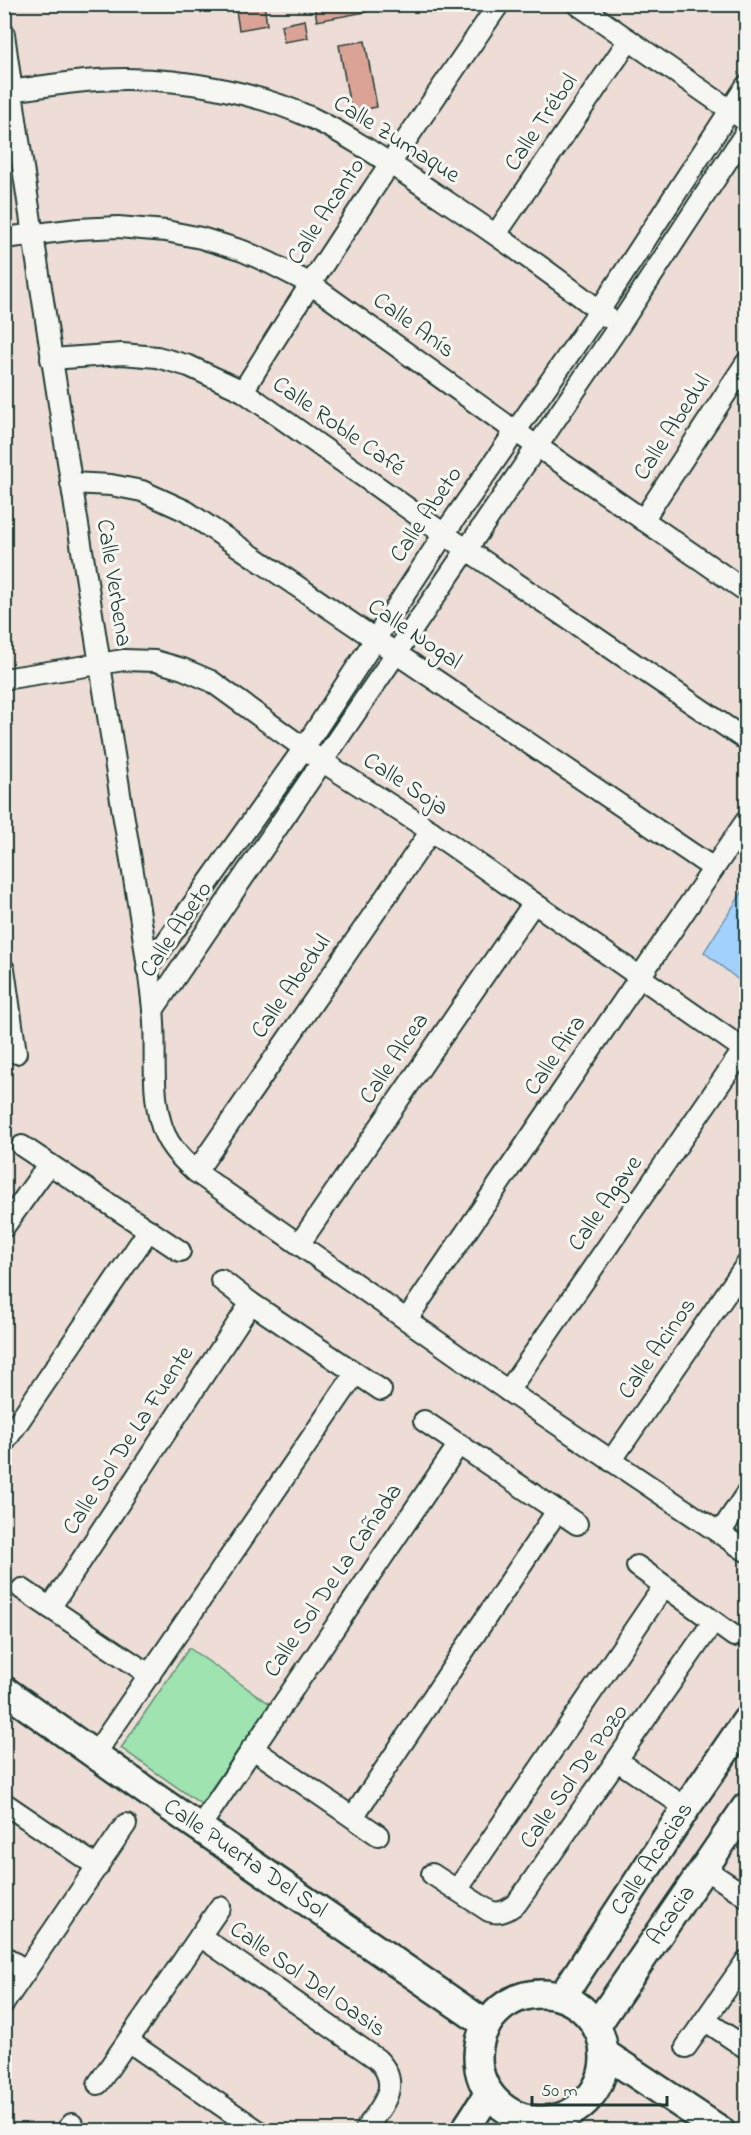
<svg xmlns="http://www.w3.org/2000/svg" width="751" height="2135" font-family="'Indie Flower',sans-serif">
  <style>
    .green { fill: #9ee3b0; stroke: #5e9072; stroke-width: 1.5 }
    .water { fill: #a2d1fe; stroke: #6e96ad; stroke-width: 1.5 }
    .building { fill: #dba396; stroke: #1f3d34; stroke-width: 1.5 }
    .lines { fill: none; stroke-linecap: round; stroke-linejoin: round }
    .street-casing { stroke: #1f3d34; stroke-width: 24 }
    .secondary-casing { stroke: #1f3d34; stroke-width: 32 }
    .street { stroke: #f6f6f2; stroke-width: 20 }
    .secondary { stroke: #f6f6f2; stroke-width: 27 }
    .labels { text-anchor: middle; dominant-baseline: central; stroke-width: 6; stroke-linejoin: round; paint-order: stroke }
    .street-label { font-size: 24px; fill: #1f3d34; stroke: #f6f6f2 }
  </style>
  <rect width="100%" height="100%" fill="#eeddd6"/>
  <filter id="ink" filterUnits="userSpaceOnUse"><feTurbulence type="fractalNoise" baseFrequency=".0167" numOctaves="2"/><feDisplacementMap in="SourceGraphic" scale="12" xChannelSelector="R" yChannelSelector="G"/><feConvolveMatrix kernelMatrix="1 2 1 2 8 2 1 2 1" color-interpolation-filters="sRGB"/></filter>
  <g filter="url(#ink)">
    <!-- green -->
    <polygon class="green" points="189,1648 270,1704 201,1804 121,1748"/>
    <!-- water -->
    <polygon class="water" points="746,886 746,986 704,952"/>
    <!-- building -->
    <g class="building">
      <polygon points="235,4 264,4 267,25 239,30"/>
      <polygon points="314,4 366,4 366,12 317,21"/>
      <polygon points="305,20 308,38 284,42 281,25"/>
      <polygon points="365,41 377,107 351,112 339,45"/>
    </g>
    <g class="lines">
      <defs>
        <g id="street">
          <polyline points="577,4 746,121"/>
          <path d="M4,34C39,292 83,549 122,807C133,874 146,942 153,1009C157,1045 151,1085 160,1120C165,1142 179,1157 196,1172L508,1391L746,1551"/>
          <path d="M4,92C45,86 85,79 126,79C186,79 258,93 312,118C358,140 400,171 443,199C500,237 555,276 609,318"/>
          <polyline points="496,234 629,40"/>
          <polyline points="4,238 78,229 118,227 166,231 201,238 243,251 270,263 309,283 515,431 746,591"/>
          <polyline points="51,359 122,354 157,357 189,366 243,391 444,534 746,740"/>
          <path d="M243,391C324,259 411,132 499,4"/>
          <polyline points="71,483 111,485 142,491 186,511 713,868"/>
          <polyline points="643,520 746,363"/>
          <polyline points="4,679 124,660 155,661 183,669 211,681 323,762 431,831 746,1051"/>
          <polyline points="4,969 16,1053"/>
          <polyline points="147,969 304,748 444,534 599,311 746,86"/>
          <polyline points="153,1010 619,326 746,132"/>
          <polyline points="22,1146 180,1251"/>
          <polyline points="196,1172 431,831"/>
          <polyline points="4,1227 49,1164"/>
          <polyline points="300,1243 533,904"/>
          <polyline points="221,1280 251,1303 381,1390"/>
          <polyline points="407,1319 746,821"/>
          <polyline points="508,1391 746,1046"/>
          <polyline points="424,1421 577,1524"/>
          <polyline points="4,1443 149,1230"/>
          <polyline points="611,1461 746,1265"/>
          <polyline points="720,1533 746,1494"/>
          <polyline points="637,1566 734,1636"/>
          <polyline points="22,1589 150,1675"/>
          <polyline points="50,1608 251,1303"/>
          <polyline points="252,1748 378,1835"/>
          <polyline points="95,1754 355,1374"/>
          <polyline points="618,1761 686,1808"/>
          <polyline points="4,1803 98,1867"/>
          <polyline points="353,1817 557,1511"/>
          <polyline points="199,1828 459,1444"/>
          <polyline points="705,1869 746,1896"/>
          <path d="M432,1874L489,1911C500,1915 508,1910 517,1903L713,1622"/>
          <polyline points="457,1890 664,1586"/>
          <path d="M200,1936L377,2059C403,2085 382,2106 365,2130"/>
          <polyline points="4,1956 26,1971"/>
          <polyline points="4,2003 126,1824"/>
          <polyline points="706,2021 746,2048"/>
          <polyline points="128,2041 257,2130"/>
          <polyline points="686,2047 746,1961"/>
          <polyline points="98,2084 220,1907"/>
          <polyline points="67,2130 72,2124"/>
        </g>
        <g id="secondary">
          <path id="s1" d="M4,1690L149,1793L487,2025"/>
          <circle cx="541" cy="2057" r="63"/>
          <path id="s2" d="M562,1997L686,1808L746,1721"/>
          <path id="s3" d="M596,2026L746,1807"/>
          <polyline points="604,2053 720,2130"/>
          <polyline points="465,2130 489,2093"/>
        </g>
      </defs>
      <!-- street casing -->
      <use href="#street" class="street-casing"/>
      <!-- secondary casing -->
      <use href="#secondary" class="secondary-casing"/>
      <!-- street -->
      <use href="#street" class="street"/>
      <!-- secondary -->
      <use href="#secondary" class="secondary"/>
    </g>
  </g>
  <g class="labels">
    <!-- street labels -->
    <g class="street-label">
      <text transform="translate(542 123) rotate(-56)">Calle Trébol</text>
      <text transform="translate(396 140) rotate(32)">Calle Zumaque</text>
      <text transform="translate(327 212) rotate(-57)">Calle Acanto</text>
      <text transform="translate(413 326) rotate(36)">Calle Anís</text>
      <text transform="translate(338 427) rotate(35)">Calle Roble Café</text>
      <text transform="translate(673 428) rotate(-57)">Calle Abedul</text>
      <text transform="translate(427 515) rotate(-56)">Calle Abeto</text>
      <text transform="translate(113 583) rotate(81)">Calle Verbena</text>
      <text transform="translate(414 635) rotate(34)">Calle Nogal</text>
      <text transform="translate(405 785) rotate(33)">Calle Soja</text>
      <text transform="translate(177 930) rotate(-56)">Calle Abeto</text>
      <text transform="translate(292 987) rotate(-55)">Calle Abedul</text>
      <text transform="translate(556 1056) rotate(-56)">Calle Aira</text>
      <text transform="translate(395 1059) rotate(-56)">Calle Alcea</text>
      <text transform="translate(606 1204) rotate(-55)">Calle Agave</text>
      <text transform="translate(658 1349) rotate(-55)">Calle Acinos</text>
      <text transform="translate(129 1441) rotate(-57)">Calle Sol De La Fuente</text>
      <text transform="translate(334 1581) rotate(-56)">Calle Sol De La Cañada</text>
      <text transform="translate(575 1777) rotate(-55)">Calle Sol De Pozo</text>
      <text stroke="none"><textPath href="#s1" startOffset="294">Calle Puerta Del Sol</textPath></text>
      <text stroke="none"><textPath href="#s2" startOffset="165">Calle Acacias</textPath></text>
      <text stroke="none"><textPath href="#s3" startOffset="134">Acacia</textPath></text>
      <text transform="translate(307 1980) rotate(35)">Calle Sol Del Oasis</text>
    </g>
  </g>
  <!-- margin -->
  <rect width="751" height="2135" fill="none" stroke="#f6f6f2" stroke-width="24"/>
  <rect x="12" y="12" width="727" height="2111" fill="none" stroke="#1f3d34" stroke-width="2" filter="url(#ink)"/>
  <!-- scale -->
  <path d="M532 2096v9h135v-9" fill="none" stroke="#1f3d34" stroke-width="3"/>
  <text x="541" y="2096" font-size="18" fill="#1f3d34" stroke="#f6f6f2" stroke-width="4.5" paint-order="stroke">50 m</text>
</svg>
